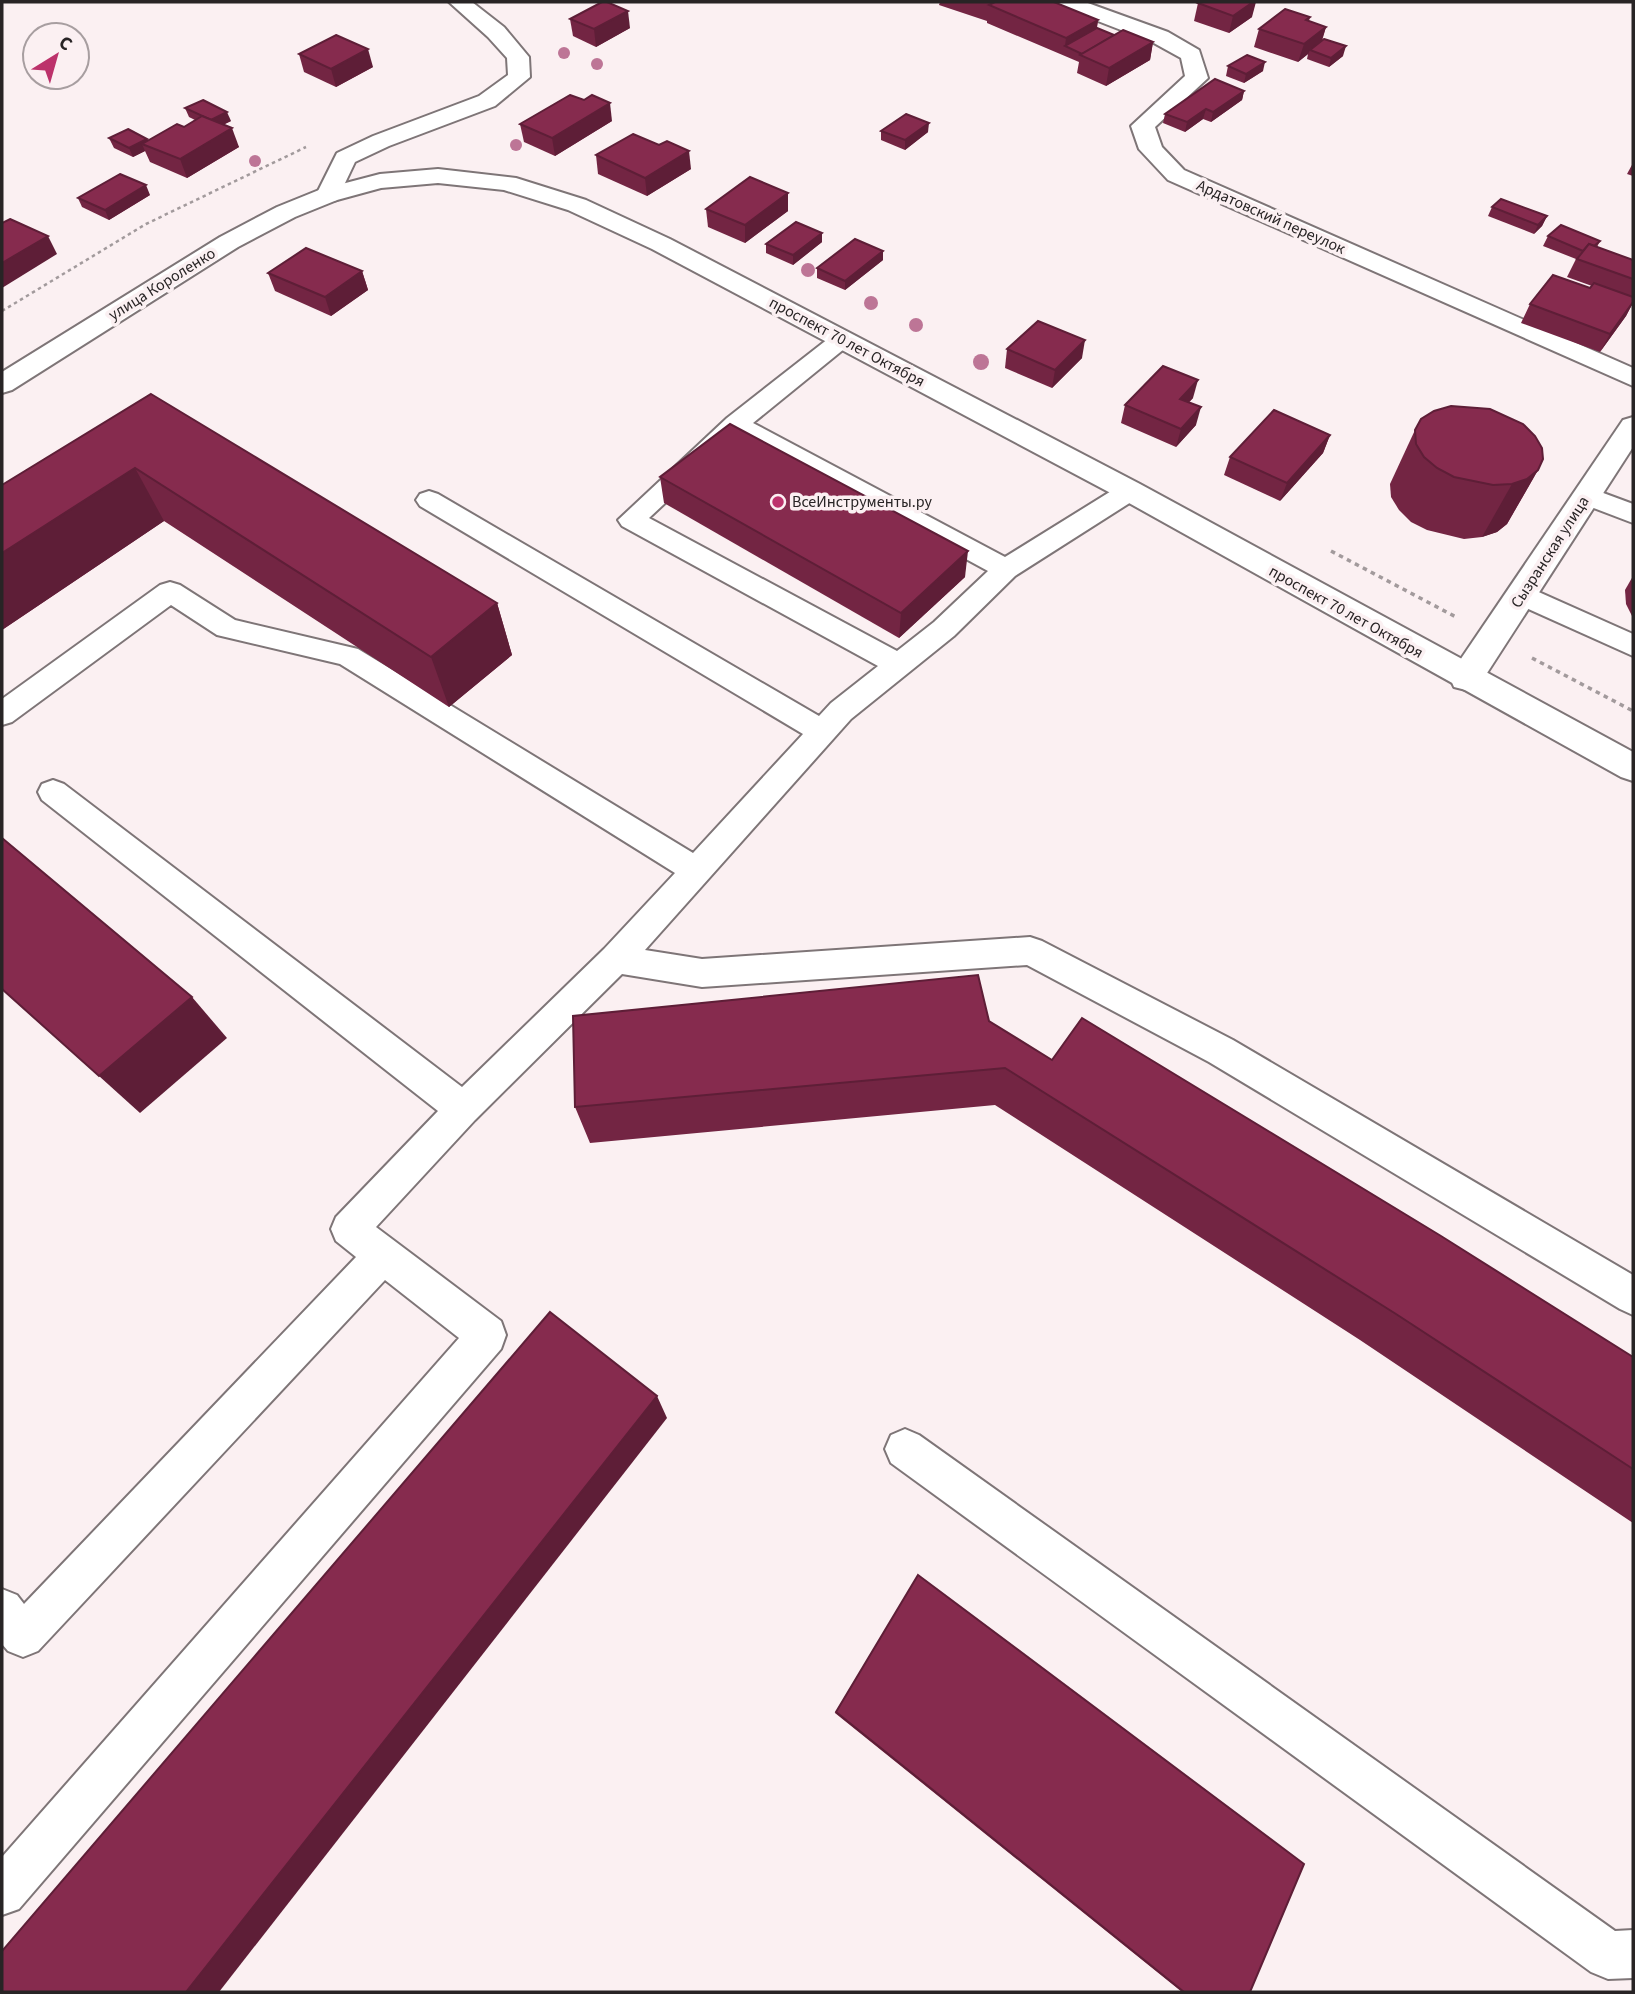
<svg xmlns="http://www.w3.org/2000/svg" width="1635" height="1994" font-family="'Source Sans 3',sans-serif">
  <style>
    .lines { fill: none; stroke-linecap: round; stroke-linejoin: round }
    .service-casing { stroke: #7e7577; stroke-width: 4 }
    .minor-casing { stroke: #7e7577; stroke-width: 4 }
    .tertiary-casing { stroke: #7e7577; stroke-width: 4 }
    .path-far1 { stroke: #a29a9c; stroke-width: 2.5; stroke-dasharray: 3.5 3.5; stroke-linecap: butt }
    .path { stroke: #a29a9c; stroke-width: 3.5; stroke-dasharray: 4.5 4.5; stroke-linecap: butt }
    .service { fill: #fff; fill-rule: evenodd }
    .minor { fill: #fff; fill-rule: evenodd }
    .tertiary { fill: #fff; fill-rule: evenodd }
    .tree { fill: #bd7596 }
    .wall { fill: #732543 }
    .shaded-wall { fill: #5e1e37 }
    .building { fill: #862b4e; stroke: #5e1e37; stroke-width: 2 }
    .poi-dot { fill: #bc326b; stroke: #fbf0f2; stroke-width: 2.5 }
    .labels { text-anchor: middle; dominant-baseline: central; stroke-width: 7; stroke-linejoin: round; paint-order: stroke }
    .far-street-label { font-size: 16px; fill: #282425; stroke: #fbf0f2 }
    .far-poi-label { font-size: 16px; fill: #282425; stroke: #fbf0f2; text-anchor: start }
  </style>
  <rect width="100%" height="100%" fill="#fbf0f2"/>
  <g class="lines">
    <defs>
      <g id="service">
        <path d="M841,333L849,335L853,340L849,345L753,423L1005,557L1121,485L1130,483L1139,485L1143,491L1139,497L1015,576L954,636L851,719L645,950L702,959L1030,937L1042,941L1233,1040L1633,1275V1315L1620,1309L1209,1062L1027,965L702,987L622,974L475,1120L376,1227L501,1321L506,1335L501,1349L19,1909L2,1915V1857L459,1338L385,1280L38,1651L23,1657L8,1651L2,1644V1589L17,1595L24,1604L356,1257L336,1241L331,1229L336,1217L438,1111L42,800L38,792L42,784L53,780L64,784L462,1087L604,949L675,873L340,664L217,635L171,605L12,722L2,725V699L160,585L170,582L180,585L235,620L358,649L693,853L803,734L420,506L416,500L420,494L429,491L438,494L819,716L831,703L878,666L622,526L618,520L727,418L833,335ZM738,435L988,571L934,622L897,651L649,518Z"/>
        <polygon points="1587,487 1633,504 1633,523 1578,502 1574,496 1578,490"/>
        <polygon points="1523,585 1633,634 1633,656 1513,602 1509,595 1513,588"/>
        <polygon points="905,1429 919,1435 1615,1931 1633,1930 1633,1978 1608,1979 1591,1972 891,1463 885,1449 891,1435"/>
      </g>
      <g id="minor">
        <polygon points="449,2 472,2 504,27 529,57 530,77 495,106 389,146 355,162 337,200 328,202 319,200 316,195 337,153 373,136 479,96 508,75 507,58 488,37"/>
        <polygon points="1056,2 1085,2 1168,32 1199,50 1208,78 1155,127 1162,147 1184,170 1633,368 1633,386 1168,180 1139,149 1131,126 1185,76 1181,58 1152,42 1059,6"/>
        <polygon points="1633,417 1633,447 1478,687 1466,690 1454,687 1450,678 1454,669 1623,420"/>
      </g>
      <polygon id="tertiary" points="438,169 516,178 586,200 670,239 1140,484 1633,752 1633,781 1621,777 1120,498 652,249 568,210 504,190 438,183 381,188 337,200 295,217 238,247 12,390 2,393 2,372 220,237 277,207 319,190 380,174"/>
    </defs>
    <!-- service casing -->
    <use href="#service" class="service-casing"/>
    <!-- minor casing -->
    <use href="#minor" class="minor-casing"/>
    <!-- tertiary casing -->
    <use href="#tertiary" class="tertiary-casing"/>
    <!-- path-far1 -->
    <polyline class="path-far1" points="2,311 146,224 306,147"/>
    <!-- path -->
    <g class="path">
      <polyline points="1331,551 1456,617"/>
      <polyline points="1532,658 1633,711"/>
    </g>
    <!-- service -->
    <use href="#service" class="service"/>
    <!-- minor -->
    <use href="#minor" class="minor"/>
    <!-- tertiary -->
    <use href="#tertiary" class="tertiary"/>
  </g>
  <!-- trees -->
  <g class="tree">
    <circle cx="564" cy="53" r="6"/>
    <circle cx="597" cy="64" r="6"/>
    <circle cx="516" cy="145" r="6"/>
    <circle cx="255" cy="161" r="6"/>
    <circle cx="808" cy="270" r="7"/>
    <circle cx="871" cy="303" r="7"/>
    <circle cx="916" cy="325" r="7"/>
    <circle cx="981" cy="362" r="8"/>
  </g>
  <!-- wall -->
  <g class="wall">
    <polygon points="940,2 1054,2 1098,20 1097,28 1114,35 1153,42 1150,60 1106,86 1077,73 1079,62 987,23 987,21 939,5"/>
    <polygon points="1198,3 1252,17 1229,33 1194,21"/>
    <polygon points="1310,17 1309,21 1326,27 1322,41 1343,56 1329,67 1307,59 1308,54 1298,62 1254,47 1259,29"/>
    <polygon points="570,19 630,28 596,47 573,36"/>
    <polygon points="299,54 373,67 336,87 304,72"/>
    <polygon points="1228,66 1263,71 1244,83 1226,76"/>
    <polygon points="1244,91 1242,100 1211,122 1203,119 1185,132 1163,123 1165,114"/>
    <polygon points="185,108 231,121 223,125 239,147 187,178 150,162 145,151 133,157 114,148 109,138 147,139 148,140 184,127 195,120 189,117"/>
    <polygon points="612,121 555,156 524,142 520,124"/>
    <polygon points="881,131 928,132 905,150 881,140"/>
    <polygon points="659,145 691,169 647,196 598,174 596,155"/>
    <polygon points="1633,163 1633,176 1627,174"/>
    <polygon points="150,195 109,220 82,207 78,198"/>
    <polygon points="1492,207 1547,216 1542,226 1534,234 1488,216"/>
    <polygon points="706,209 788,211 745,243 708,227"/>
    <polygon points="822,233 822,242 793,265 766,253 766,244"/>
    <polygon points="1548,236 1600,241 1597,247 1633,260 1633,303 1626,316 1600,352 1521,323 1530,304 1590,288 1592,286 1567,277 1576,259 1543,246"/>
    <polygon points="883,260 845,290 817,278 817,268"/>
    <polygon points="362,271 368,290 331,316 275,291 268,273"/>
    <polygon points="1007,349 1082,358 1052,388 1005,368"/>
    <polygon points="151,394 497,603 512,655 449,707 164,521 2,630"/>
    <polygon points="1193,398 1189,402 1196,425 1176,447 1121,423 1125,405"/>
    <polygon points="1415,430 1538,470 1507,524 1497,532 1482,537 1464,539 1427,530 1411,522 1399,510 1391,497 1390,484"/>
    <polygon points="1330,435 1323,453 1280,501 1224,475 1230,457"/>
    <polygon points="660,477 965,577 899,638 664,503"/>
    <polygon points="1633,576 1633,618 1626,604 1625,590"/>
    <polygon points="989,1021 1052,1060 1633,1357 1633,1523 1360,1340 995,1105 590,1143 575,1107"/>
    <polygon points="918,1575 1250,1992 1182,1992 835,1713"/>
  </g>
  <!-- shaded-wall -->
  <g class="shaded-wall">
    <polygon points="1253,2 1256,2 1252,17 1229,33 1233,16"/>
    <polygon points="628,11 630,28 596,47 594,29"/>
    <polygon points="1098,20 1095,37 1065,46 1066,38"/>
    <polygon points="1326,27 1320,45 1310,50 1308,54 1298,62 1304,44"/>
    <polygon points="1153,42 1150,60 1106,86 1109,68"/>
    <polygon points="1346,46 1343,56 1329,67 1331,58"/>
    <polygon points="368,49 373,67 336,87 331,69"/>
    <polygon points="1265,62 1263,71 1244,83 1246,74"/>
    <polygon points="1244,91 1242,100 1211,122 1213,112"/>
    <polygon points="610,103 612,121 555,156 552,138"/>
    <polygon points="1206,109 1203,119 1185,132 1187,122"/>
    <polygon points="227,112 231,121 214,129 210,120"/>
    <polygon points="929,123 928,132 905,150 905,140"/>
    <polygon points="232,128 239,147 187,178 180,159"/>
    <polygon points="147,139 151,147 142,144 145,151 133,157 129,148"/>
    <polygon points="689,151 691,169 647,196 645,178"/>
    <polygon points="146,185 150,195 109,220 105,210"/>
    <polygon points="788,193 788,211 745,243 745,225"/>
    <polygon points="1547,216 1542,226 1534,234 1538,225"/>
    <polygon points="822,233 822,242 793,265 793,255"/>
    <polygon points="48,236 57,254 2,288 2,263"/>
    <polygon points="883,251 883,260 845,290 845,281"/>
    <polygon points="362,271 368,290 331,316 325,297"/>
    <polygon points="1633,302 1626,316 1600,352 1610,334"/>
    <polygon points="1085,340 1082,358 1052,388 1055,370"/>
    <polygon points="1198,380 1193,398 1175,417 1180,399"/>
    <polygon points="1201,407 1196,425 1176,447 1181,429"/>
    <polygon points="1330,435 1323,453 1280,501 1287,483"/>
    <polygon points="135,468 164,521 2,630 2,553"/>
    <polygon points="1538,470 1507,524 1497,532 1482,537 1512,484"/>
    <polygon points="968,551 965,577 899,638 901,613"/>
    <polygon points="497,603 512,655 449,707 431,657"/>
    <polygon points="192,997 227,1038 140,1113 99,1076"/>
    <polygon points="657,1396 667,1418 219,1992 186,1992"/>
  </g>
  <!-- building -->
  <g class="building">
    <polygon points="602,2 607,2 628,11 594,29 570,19"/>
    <polygon points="995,2 1054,2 1098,20 1066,38 989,5"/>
    <polygon points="1200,2 1253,2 1233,16 1198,3"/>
    <polygon points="1285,9 1310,17 1306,20 1326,27 1304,44 1259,29"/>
    <polygon points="1097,28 1114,35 1082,54 1065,46"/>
    <polygon points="1123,30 1153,42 1109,68 1080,55"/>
    <polygon points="336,35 368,49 331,69 299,54"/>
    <polygon points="1324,39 1346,46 1331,58 1310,50"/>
    <polygon points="1247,55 1265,62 1246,74 1228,66"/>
    <polygon points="1215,79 1244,91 1213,112 1206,109 1187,122 1165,114"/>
    <polygon points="570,95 584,100 592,95 610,103 552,138 520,124"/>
    <polygon points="203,100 227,112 211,120 185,108"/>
    <polygon points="906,114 929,123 905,140 881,131"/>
    <polygon points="202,116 232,128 180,159 142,144 177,124 184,127"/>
    <polygon points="128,129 147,139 129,148 109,138"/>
    <polygon points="633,134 659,145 667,141 689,151 645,178 596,155"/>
    <polygon points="120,174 146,185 105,210 78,198"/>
    <polygon points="750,177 788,193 745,225 706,209"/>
    <polygon points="1501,199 1547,216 1538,225 1492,207"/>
    <polygon points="10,219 48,236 2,263 2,223"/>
    <polygon points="796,222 822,233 793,255 766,244"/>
    <polygon points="1561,225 1600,241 1594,246 1589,244 1583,251 1548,236"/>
    <polygon points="855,239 883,251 845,281 817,268"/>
    <polygon points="1589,244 1633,260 1633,279 1577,259"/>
    <polygon points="306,248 362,271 325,297 268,273"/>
    <polygon points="1553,275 1590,288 1594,283 1633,297 1633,302 1610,334 1530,304"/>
    <polygon points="1038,321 1085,340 1055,370 1007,349"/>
    <polygon points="1163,366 1198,380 1180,399 1201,407 1181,429 1125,405"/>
    <polygon points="151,394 497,603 431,657 135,468 2,553 2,485"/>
    <polygon points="1451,406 1490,409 1523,424 1535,436 1542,448 1543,459 1538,470 1527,479 1512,484 1493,485 1454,477 1437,468 1424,457 1416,444 1415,430 1421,419 1434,411"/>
    <polygon points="1274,410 1330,435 1287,483 1230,457"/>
    <polygon points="730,424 968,551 901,613 660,477"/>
    <polygon points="2,838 192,997 99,1076 2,989"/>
    <polygon points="978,975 989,1021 1052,1060 1082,1018 1441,1236 1633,1357 1633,1469 1396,1314 1005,1068 575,1107 573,1016"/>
    <polygon points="550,1312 657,1396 186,1992 2,1992 2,1951"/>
    <polygon points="918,1575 1304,1864 1250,1992 1184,1992 836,1712"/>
  </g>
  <!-- markers -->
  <circle class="poi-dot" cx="778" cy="502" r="7"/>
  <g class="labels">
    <!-- far-street labels -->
    <g class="far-street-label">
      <text transform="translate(1271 217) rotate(24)">Ардатовский переулок</text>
      <text transform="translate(162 284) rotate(-32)">улица Короленко</text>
      <text transform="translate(847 342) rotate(28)">проспект 70 лет Октября</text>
      <text transform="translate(1550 552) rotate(-57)">Сызранская улица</text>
      <text transform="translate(1346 612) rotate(29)">проспект 70 лет Октября</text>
    </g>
    <!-- far-poi labels -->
    <g class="far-poi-label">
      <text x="792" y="502">ВсеИнструменты.ру</text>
    </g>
  </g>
  <!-- border -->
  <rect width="1635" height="1994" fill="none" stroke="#282425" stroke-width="7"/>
  <!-- north arrow -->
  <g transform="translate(56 56) rotate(37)"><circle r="33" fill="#fbf0f2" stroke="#a79ea0" stroke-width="2"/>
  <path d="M0-5L12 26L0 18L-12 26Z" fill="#bc326b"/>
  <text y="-10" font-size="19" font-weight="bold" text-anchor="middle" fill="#282425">С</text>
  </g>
</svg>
